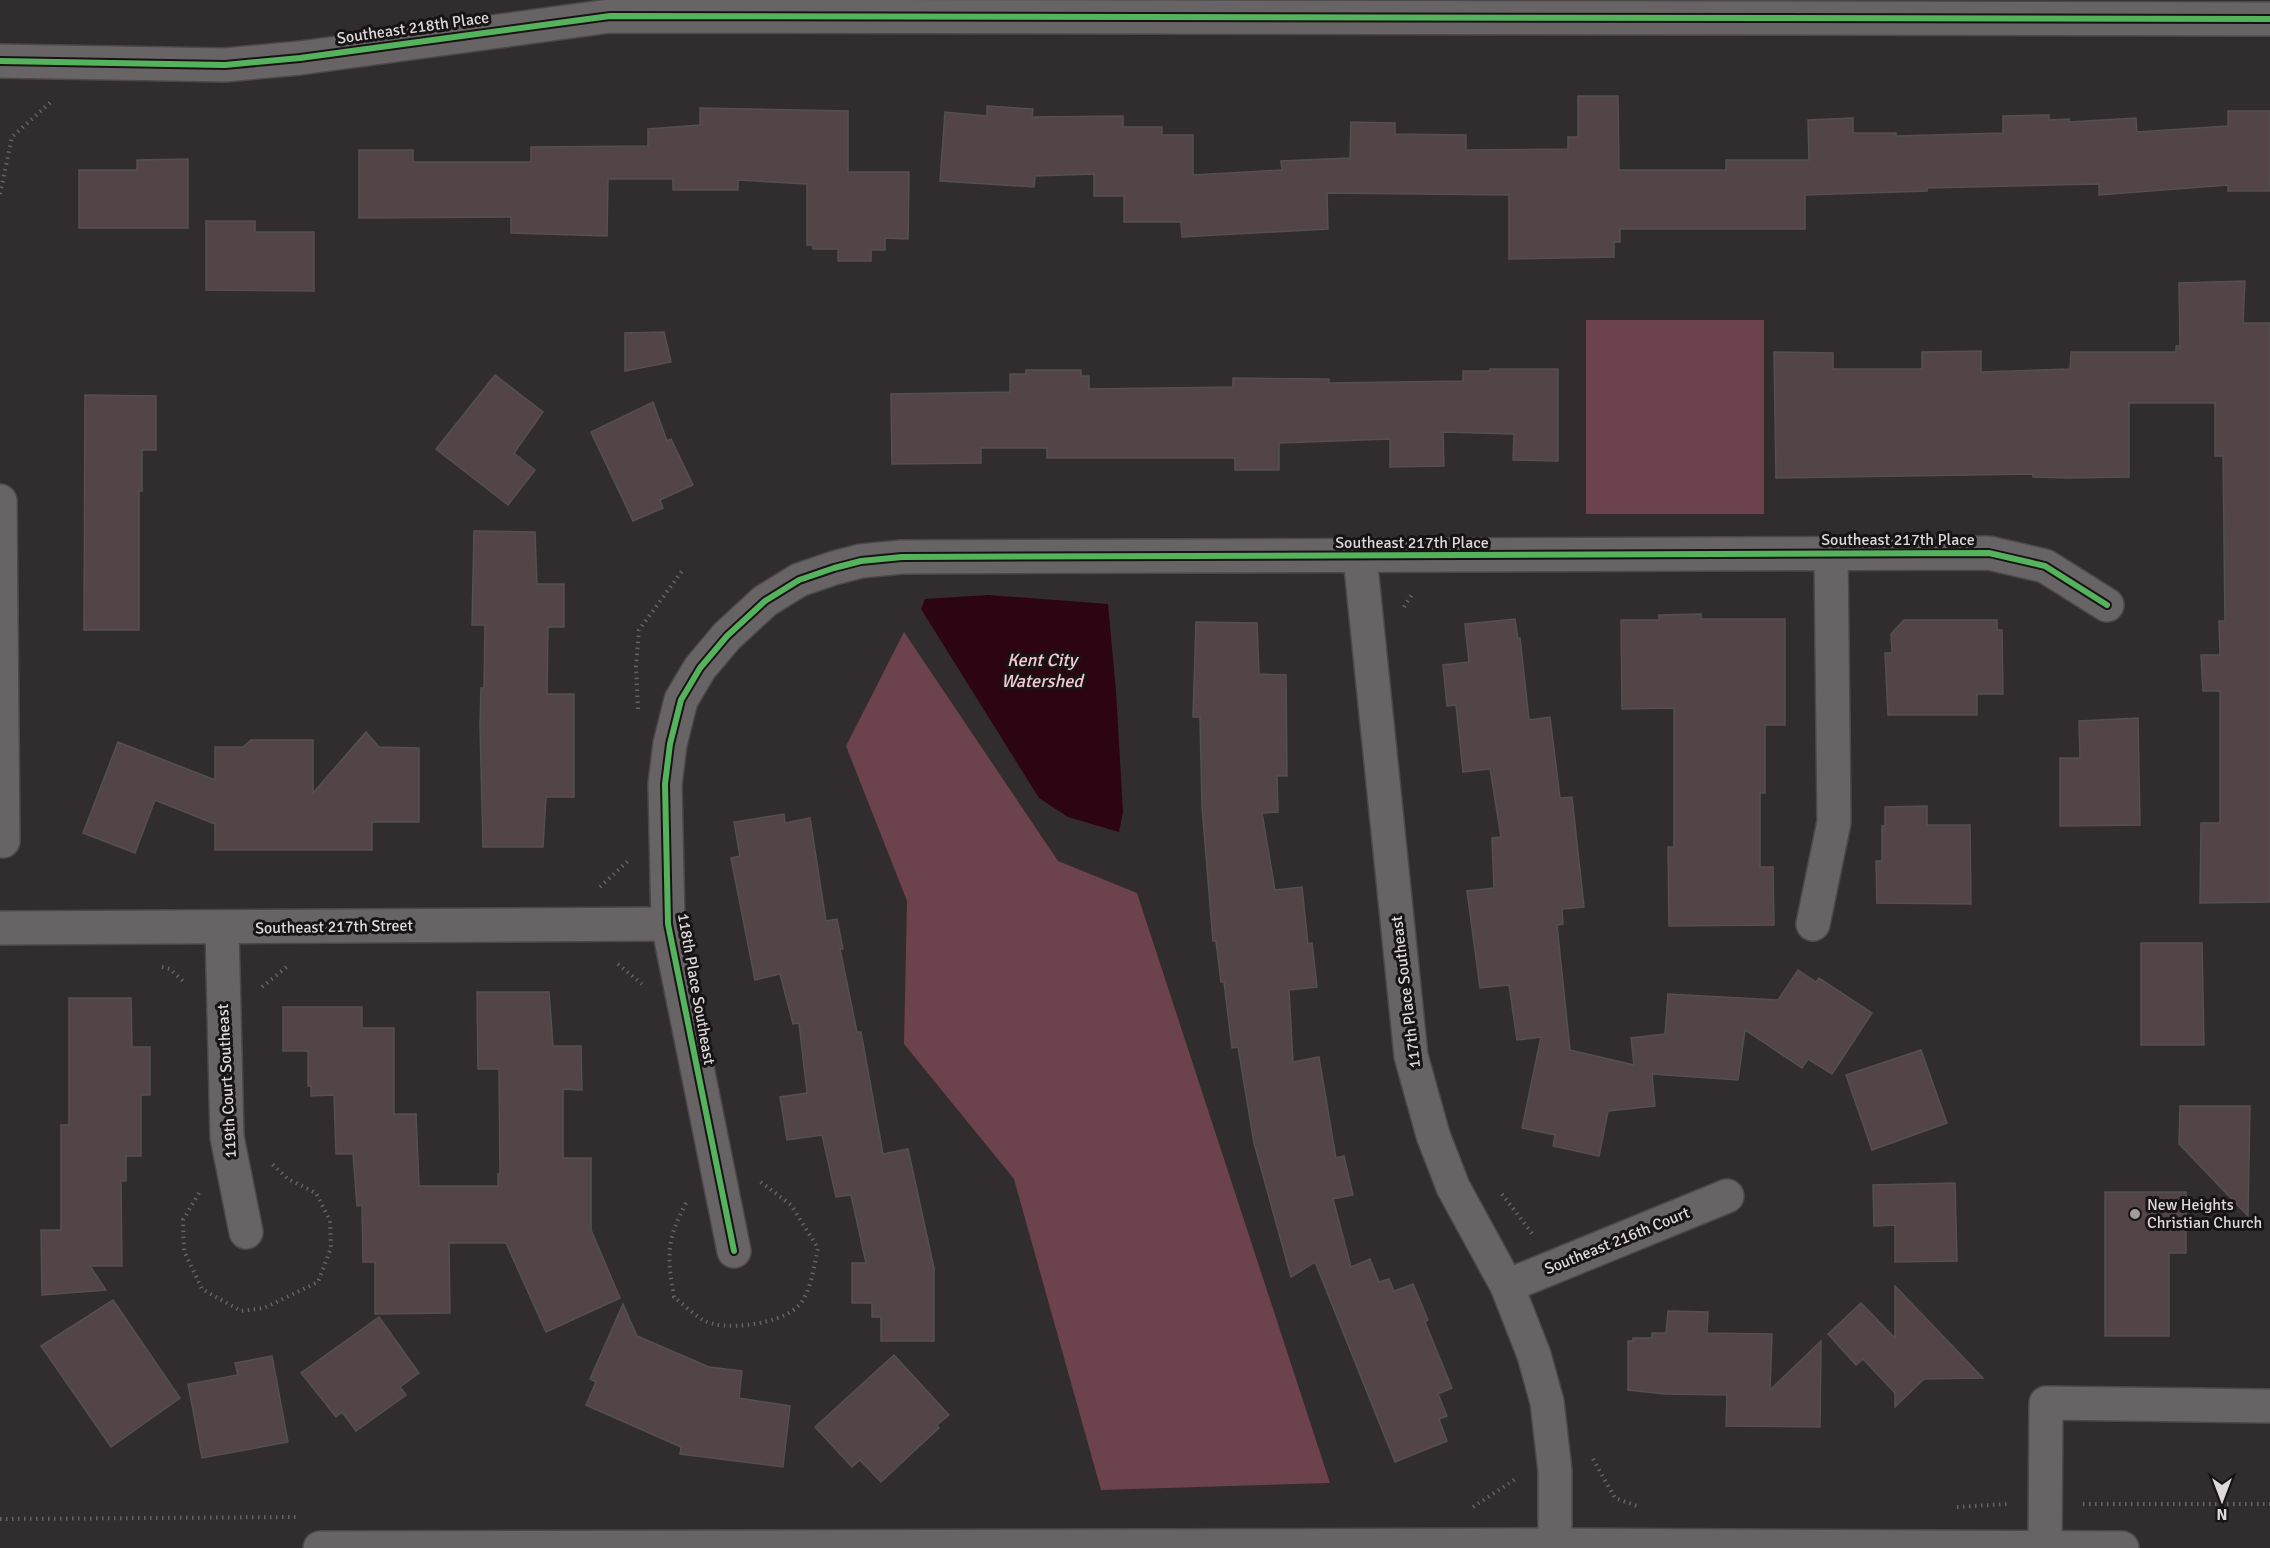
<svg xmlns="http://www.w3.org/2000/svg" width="2270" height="1548" font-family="Signika,sans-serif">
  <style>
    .green { fill: #6c424d }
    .water { fill: #2c0412 }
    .building { fill: #524447; stroke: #545051; stroke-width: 1.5 }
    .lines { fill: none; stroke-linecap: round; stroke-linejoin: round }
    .minor-casing { stroke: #4c4849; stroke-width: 36 }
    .path { stroke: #676364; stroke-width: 4; stroke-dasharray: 1.5 4.5; stroke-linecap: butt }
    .minor { stroke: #686465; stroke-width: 33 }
    .cycleway-casing { stroke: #181415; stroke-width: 10 }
    .cycleway { stroke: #56b35d; stroke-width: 6 }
    .poi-dot { fill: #a19c9d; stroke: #181415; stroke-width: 2 }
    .labels { text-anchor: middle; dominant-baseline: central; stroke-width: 6; stroke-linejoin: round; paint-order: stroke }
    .street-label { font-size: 16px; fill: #ded8da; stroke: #181415 }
    .poi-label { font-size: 16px; fill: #ded8da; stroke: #181415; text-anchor: start }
    .water-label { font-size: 18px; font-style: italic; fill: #f6c9d4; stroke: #181415 }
  </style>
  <rect width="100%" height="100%" fill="#312c2d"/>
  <!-- green -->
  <g class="green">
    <rect x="1586" y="320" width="178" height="194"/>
    <polygon points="904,632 1058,861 1137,893 1330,1483 1101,1490 1014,1179 904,1044 907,901 846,746"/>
  </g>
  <!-- water -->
  <polygon class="water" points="988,595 1108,604 1116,692 1123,812 1119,832 1068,817 1039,798 921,609 925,599"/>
  <!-- building -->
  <g class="building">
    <polygon points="1578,96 1618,96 1619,170 1726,170 1726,160 1809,160 1808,120 1853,118 1853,133 1896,133 1896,136 2003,133 2003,116 2049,115 2049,120 2069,119 2069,122 2136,118 2137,132 2228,126 2228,111 2270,111 2270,191 2228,191 2228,185 2099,195 2099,184 1927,188 1927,191 1805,195 1805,229 1620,229 1620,242 1614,242 1614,257 1509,259 1509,195 1327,193 1328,229 1182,237 1181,222 1124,222 1124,196 1094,196 1094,174 1035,176 1034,187 940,181 945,112 987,116 987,106 1033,109 1032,117 1123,116 1123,127 1162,127 1162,135 1193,135 1193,175 1282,170 1281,161 1350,158 1351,122 1395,123 1395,134 1466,135 1466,150 1568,149 1568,137 1578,137"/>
    <polygon points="700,108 848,111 848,172 909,172 908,239 885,238 885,250 871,250 871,261 838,261 838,249 813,249 813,245 807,245 807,184 738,180 738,190 673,190 673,179 608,179 607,236 511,233 511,217 359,218 359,150 413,150 413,162 531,162 531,147 648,146 648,129 700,125"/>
    <polygon points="188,159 188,228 79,228 79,170 137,170 137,160"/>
    <polygon points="206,221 255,221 255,232 314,232 314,291 206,290"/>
    <polygon points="2245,281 2243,323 2270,323 2270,902 2200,903 2201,823 2220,823 2220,691 2203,691 2201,655 2220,655 2219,621 2225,621 2223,456 2215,456 2215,403 2129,403 2129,477 2068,478 2033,477 2033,474 1776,478 1774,352 1833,353 1833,369 1922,369 1922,352 1981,351 1981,372 2070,369 2071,352 2176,352 2176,346 2180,346 2179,283"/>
    <polygon points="664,332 671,362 625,371 625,333"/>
    <polygon points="1490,369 1558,369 1558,461 1513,460 1514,434 1443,432 1444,466 1390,467 1390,439 1279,443 1279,470 1235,470 1235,458 1047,458 1047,448 981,448 981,463 892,464 891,394 1010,392 1010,374 1026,374 1026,370 1081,370 1081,376 1089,376 1089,389 1233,387 1233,378 1329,379 1329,383 1463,381 1463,371 1490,371"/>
    <polygon points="495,375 543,412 514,453 535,470 508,505 436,449"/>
    <polygon points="85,395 156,396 156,450 142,450 142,491 139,491 139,630 84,630"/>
    <polygon points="653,402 667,441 671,439 693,485 660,500 663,508 633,521 591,432"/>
    <polygon points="474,531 535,532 537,584 564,584 564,627 548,627 547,694 574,694 574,797 546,797 543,847 483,847 480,725 481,688 484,688 485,625 472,625"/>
    <polygon points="1701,614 1701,619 1785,619 1785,725 1765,725 1765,793 1760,793 1760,867 1773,867 1774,925 1669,926 1668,847 1674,847 1674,708 1622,709 1621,620 1659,620 1659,615"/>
    <polygon points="1515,619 1518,639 1520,638 1529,720 1550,717 1560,798 1572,797 1584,907 1562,909 1563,924 1557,925 1570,1050 1634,1065 1631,1038 1665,1034 1668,994 1778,1000 1798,970 1816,982 1819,978 1872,1013 1832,1074 1808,1059 1802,1068 1745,1030 1738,1080 1652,1074 1655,1106 1608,1111 1599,1156 1553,1146 1555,1135 1522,1128 1541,1037 1517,1040 1509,985 1480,988 1467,891 1494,888 1492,838 1501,837 1490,769 1463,772 1456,705 1447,706 1443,665 1469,662 1465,624"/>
    <polygon points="1904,620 1997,620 1997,630 2002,630 2003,694 1977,694 1977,715 1888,715 1885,653 1892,653 1891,634"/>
    <polygon points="1196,622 1257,623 1259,674 1286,675 1287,776 1277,776 1278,812 1262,813 1275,890 1302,887 1308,944 1312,943 1317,987 1289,990 1293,1062 1319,1057 1336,1158 1344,1156 1353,1195 1333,1199 1351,1267 1370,1259 1379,1282 1389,1279 1394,1291 1413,1284 1428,1320 1425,1322 1452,1388 1438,1394 1447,1416 1439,1419 1447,1441 1395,1462 1315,1262 1291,1277 1254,1143 1238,1047 1232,1048 1224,982 1221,982 1216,941 1213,941 1202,807 1200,717 1193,717"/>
    <polygon points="2138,718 2140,825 2060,826 2060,758 2080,758 2079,721"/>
    <polygon points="366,732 379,747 419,748 419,822 372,822 372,850 215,850 215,824 155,800 135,853 83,833 118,742 215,780 215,747 243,747 251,740 313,740 313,793"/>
    <polygon points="1927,806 1927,825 1970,825 1971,904 1877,903 1876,861 1882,861 1882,826 1885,826 1885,807"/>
    <polygon points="784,814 785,823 810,818 826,921 837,919 843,949 840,949 857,1032 861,1032 883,1154 908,1149 934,1268 934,1341 881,1341 881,1317 872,1317 872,1303 852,1303 852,1263 866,1263 851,1195 836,1197 822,1135 787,1140 780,1097 807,1093 799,1023 793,1024 780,974 755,980 731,858 740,856 734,822"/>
    <polygon points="2141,943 2202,943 2204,1045 2141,1045"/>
    <polygon points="477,992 549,992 553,1046 581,1046 582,1090 563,1089 563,1158 591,1158 591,1230 620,1298 546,1332 506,1243 449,1243 450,1313 375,1314 375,1262 363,1262 362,1205 357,1206 353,1154 336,1154 334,1095 311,1096 311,1086 308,1086 308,1051 283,1051 283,1007 362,1007 362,1028 394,1028 394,1114 416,1114 419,1186 498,1186 498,1174 500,1174 499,1069 478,1069"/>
    <polygon points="69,998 131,998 132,1047 150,1047 150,1095 141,1095 141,1156 126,1156 126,1181 121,1181 122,1266 90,1266 106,1290 42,1295 41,1230 61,1230 61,1125 69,1125"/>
    <polygon points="1921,1050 1947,1123 1872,1150 1846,1075"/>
    <polygon points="2180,1106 2250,1106 2248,1216 2179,1144"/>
    <polygon points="1955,1183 1957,1261 1895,1262 1895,1225 1874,1226 1873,1185"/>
    <polygon points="2105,1192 2186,1192 2186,1253 2169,1253 2169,1336 2105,1336"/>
    <polygon points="1895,1286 1983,1378 1924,1379 1895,1407 1895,1393 1863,1359 1856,1365 1828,1334 1861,1303 1895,1338"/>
    <polygon points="113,1300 180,1398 111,1447 41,1346"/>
    <polygon points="623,1304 637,1336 709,1367 742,1371 739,1398 790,1406 783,1467 680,1454 681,1447 586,1405 596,1382 590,1379"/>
    <polygon points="1668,1311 1708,1312 1707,1333 1772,1334 1770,1390 1821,1341 1820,1427 1726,1426 1727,1395 1665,1394 1628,1390 1628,1341 1633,1341 1633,1338 1652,1338 1652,1333 1666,1333"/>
    <polygon points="379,1317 419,1373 400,1387 406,1395 356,1431 342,1412 336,1417 301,1373"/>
    <polygon points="894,1355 949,1415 937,1425 939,1428 881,1482 860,1460 852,1467 815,1427"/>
    <polygon points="272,1356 288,1442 202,1458 188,1384 238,1375 235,1363"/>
  </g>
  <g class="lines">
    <defs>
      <g id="minor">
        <polyline points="0,61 225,65 300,58 610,16 2270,19"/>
        <polyline points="0,501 3,841"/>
        <polyline points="1360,557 1411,1056 1433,1135 1453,1187 1507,1286 1534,1355 1547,1402 1555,1471 1555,1545"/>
        <polyline points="1813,924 1834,822 1831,553"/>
        <polyline points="0,928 668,924"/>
        <polyline points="222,928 227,1137 246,1232"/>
        <polyline points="734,1251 668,924 665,784 670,744 681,700 700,668 727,636 765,601 799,580 834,568 861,561 902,557 1989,553 2045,566 2107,605"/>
        <polyline points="1507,1286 1727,1196"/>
        <polyline points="2045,1547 2046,1403 2270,1406"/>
        <polyline points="320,1548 1555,1545 2122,1548"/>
      </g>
    </defs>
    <!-- minor casing -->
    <use href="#minor" class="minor-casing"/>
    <!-- path -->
    <g class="path">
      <polyline points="0,194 12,137 53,100"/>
      <polyline points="1404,607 1413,593"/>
      <polyline points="638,709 636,667 639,630 682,571"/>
      <polyline points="600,887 630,859"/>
      <polyline points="618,964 642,984"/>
      <polyline points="162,967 170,969 185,983"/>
      <polyline points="262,987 289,965"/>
      <polyline points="199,1193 183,1220 184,1251 202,1289 241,1311 264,1308 318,1282 331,1248 330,1221 316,1193 288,1179 271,1163"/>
      <polyline points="1502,1194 1534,1236"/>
      <path d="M686,1203C666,1241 667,1256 674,1297C683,1304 693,1314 703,1320C724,1332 778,1324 796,1308C811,1296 814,1265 818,1248L791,1205L758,1180"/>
      <polyline points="1593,1459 1615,1498 1637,1506"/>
      <polyline points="2083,1504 2270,1504"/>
      <polyline points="1473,1507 1517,1478"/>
      <polyline points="1957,1507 2007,1504"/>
      <polyline points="0,1519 296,1517"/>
    </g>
    <!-- minor -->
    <use href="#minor" class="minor"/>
    <defs>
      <g id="cycleway">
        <polyline points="0,61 225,65 300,58 610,16 2270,19"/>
        <polyline points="734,1251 668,924 665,784 670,744 681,700 700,668 727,636 765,601 799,580 834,568 861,561 902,557 1989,553 2045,566 2107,605"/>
      </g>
    </defs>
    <!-- cycleway casing -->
    <use href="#cycleway" class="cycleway-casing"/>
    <!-- cycleway -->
    <use href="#cycleway" class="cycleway"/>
  </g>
  <!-- markers -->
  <circle class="poi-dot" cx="2135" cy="1214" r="6"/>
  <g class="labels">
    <!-- street labels -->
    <g class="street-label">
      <text transform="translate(413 28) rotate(-8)">Southeast 218th Place</text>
      <text x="1898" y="540">Southeast 217th Place</text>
      <text x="1412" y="543">Southeast 217th Place</text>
      <text transform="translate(334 927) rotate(-1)">Southeast 217th Street</text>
      <text transform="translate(696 989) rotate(80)">118th Place Southeast</text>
      <text transform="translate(1406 992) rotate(-97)">117th Place Southeast</text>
      <text transform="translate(227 1081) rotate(-93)">119th Court Southeast</text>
      <text transform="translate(1617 1241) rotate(-22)">Southeast 216th Court</text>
    </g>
    <!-- poi labels -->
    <g class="poi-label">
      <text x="2147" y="1205">New Heights<tspan x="2147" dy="18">Christian Church</tspan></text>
    </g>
    <!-- water labels -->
    <g class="water-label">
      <text x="1042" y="660">Kent City<tspan x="1042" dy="21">Watershed</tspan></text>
    </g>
  </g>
  <!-- north arrow -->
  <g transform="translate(2222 1500) rotate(180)" stroke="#181415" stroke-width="4.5" paint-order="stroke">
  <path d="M0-4.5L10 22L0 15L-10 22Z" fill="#ded8da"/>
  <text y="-9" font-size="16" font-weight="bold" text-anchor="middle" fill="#ded8da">N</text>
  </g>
</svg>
